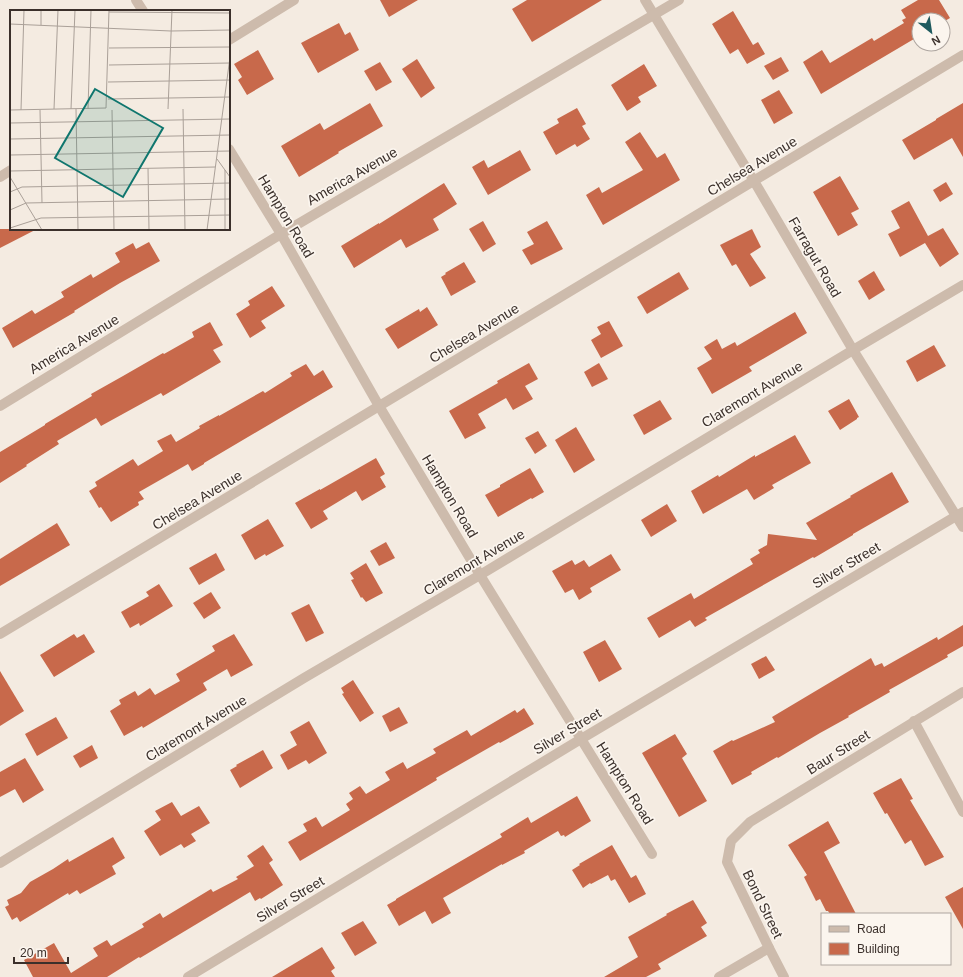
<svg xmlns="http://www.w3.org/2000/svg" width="963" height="977" font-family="Helvetica,sans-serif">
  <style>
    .building { fill: #c8694b }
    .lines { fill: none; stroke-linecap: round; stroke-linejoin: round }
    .street { stroke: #cdbbac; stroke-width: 10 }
    .labels { text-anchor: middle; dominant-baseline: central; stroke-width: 3.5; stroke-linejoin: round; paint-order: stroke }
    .street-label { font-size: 14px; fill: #3b302b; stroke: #fbf5ee }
    .inset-road { fill: none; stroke: #aaa098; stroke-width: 1 }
    .view { fill: #0f766e; fill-opacity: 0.15; stroke: #0f766e; stroke-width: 2 }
    .inset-edge { fill: none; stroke: #3b302b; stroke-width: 2 }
  </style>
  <rect width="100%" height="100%" fill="#f4ebe1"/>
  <!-- building -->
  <g class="building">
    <polygon points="380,0 418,0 389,17"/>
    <polygon points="527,0 602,0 532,42 512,9"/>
    <polygon points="918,0 939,0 950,18 943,22 943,20 919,20 919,36 821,94 803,62 822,50 830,63 872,38 874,41 904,23 902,20 906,18 901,10"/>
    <polygon points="733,11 753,45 758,42 765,54 747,64 738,49 730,54 712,24"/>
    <polygon points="339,23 345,35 350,32 359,50 318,73 301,43"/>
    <polygon points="258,50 274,79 247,95 238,80 242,77 234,64"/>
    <polygon points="781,57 789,71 773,80 764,66"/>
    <polygon points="417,59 435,88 421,98 402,69"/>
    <polygon points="380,62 392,82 376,91 364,71"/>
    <polygon points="644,64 657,86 638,97 641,102 627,111 611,85"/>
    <polygon points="779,90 793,113 774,124 761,100"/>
    <polygon points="370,103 383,126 338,152 339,153 299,177 281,146 320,123 324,130"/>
    <polygon points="963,103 963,157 952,138 914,160 902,140 936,120 936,119"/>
    <polygon points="577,108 586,124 582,126 590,139 577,147 575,144 556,155 543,132 559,123 557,119"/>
    <polygon points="640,132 657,158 665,153 680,180 603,225 586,195 599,187 602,193 643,170 625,142"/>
    <polygon points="520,150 531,170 488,195 472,167 484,160 488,168"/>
    <polygon points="840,176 859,209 851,213 858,225 838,236 813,192"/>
    <polygon points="946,182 953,194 940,202 933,190"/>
    <polygon points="444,183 457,204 433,219 439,230 406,248 401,239 354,268 341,246 379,223 379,224"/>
    <polygon points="909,201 928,236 943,228 959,254 940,267 925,243 900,257 888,234 900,228 891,211"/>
    <polygon points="483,221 496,244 483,252 469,229"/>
    <polygon points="547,221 563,249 531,265 522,250 534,244 527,232"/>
    <polygon points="0,229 37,229 0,248"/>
    <polygon points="752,229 761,247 750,254 766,278 750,287 736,264 732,266 720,245"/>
    <polygon points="149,242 160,261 120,283 74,311 75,312 13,348 2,328 32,310 35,314 64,297 61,292 91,274 93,278 120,262 115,253 133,243 136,249"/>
    <polygon points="464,262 476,282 451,296 441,277 446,274 445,273"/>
    <polygon points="874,271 885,290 869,300 858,281"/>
    <polygon points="679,272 689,289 647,314 637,297"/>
    <polygon points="272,286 285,306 261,321 266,328 250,338 236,314 250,305 248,301"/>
    <polygon points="427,307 438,325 398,349 385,329 419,309 420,312"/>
    <polygon points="795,312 807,333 749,367 752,371 712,394 697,368 712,359 704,347 717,339 722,349 735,342 737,346"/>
    <polygon points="609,321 623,346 601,358 591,340 601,334 597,327"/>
    <polygon points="210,322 223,345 213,350 221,362 163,396 161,393 101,426 96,418 57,441 59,444 26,465 27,466 0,483 0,452 45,425 45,424 92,396 91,394 123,376 163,353 164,354 194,337 192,332"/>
    <polygon points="934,345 946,366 917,382 906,361"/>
    <polygon points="529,363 538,379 525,386 533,399 513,410 506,398 478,414 486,428 465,439 449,411 498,383 497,381"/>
    <polygon points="599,363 608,379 592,387 584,372"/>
    <polygon points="306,364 314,376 323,370 333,387 204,463 204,464 192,471 188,464 139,492 144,499 138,502 139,505 111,522 101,507 99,508 89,491 97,486 95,482 133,459 138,466 163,451 157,441 171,434 176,442 200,428 199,426 219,415 219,416 263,391 265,393 292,376 290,373"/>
    <polygon points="849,399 859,417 857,418 857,419 840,430 828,411"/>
    <polygon points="660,400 672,419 644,435 633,415"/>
    <polygon points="576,427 595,460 574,473 555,440"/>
    <polygon points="538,431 547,446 535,454 525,438"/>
    <polygon points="795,435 811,463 772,485 774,488 754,500 747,489 703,514 691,491 718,475 719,477 755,455 755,457"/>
    <polygon points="376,458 385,474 380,477 386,487 362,501 356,491 323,511 328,519 311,529 295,503 320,489 320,490"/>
    <polygon points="530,468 544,492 532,499 531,498 498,517 485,495 500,487 500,485"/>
    <polygon points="892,472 909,502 853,534 853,535 814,558 813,557 705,618 707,620 695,627 690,620 659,638 647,618 691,593 694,599 753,564 750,559 760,553 758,550 767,545 768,534 817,540 806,523 851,497 850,496"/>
    <polygon points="667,504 677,521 651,537 641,520"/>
    <polygon points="268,519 284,546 266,556 265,554 255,560 241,535"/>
    <polygon points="57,523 70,545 0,586 0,559"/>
    <polygon points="386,542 395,558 379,566 370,551"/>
    <polygon points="216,553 225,570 199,585 189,568"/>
    <polygon points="611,554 621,570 590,588 592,592 579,600 573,589 565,593 552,571 572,560 575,565 584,560 589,567"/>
    <polygon points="366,563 383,593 366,602 362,597 361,598 351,580 354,579 350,573"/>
    <polygon points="159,584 173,606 140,626 139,623 130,628 121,612 149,596 146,592"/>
    <polygon points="211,592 221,608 204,619 193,603"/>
    <polygon points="309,604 324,633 306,642 291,613"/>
    <polygon points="963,625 963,646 947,655 948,657 889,690 890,692 848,716 849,717 820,733 778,758 777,757 751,772 752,774 732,785 713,751 732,740 733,741 775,722 772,717 871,658 875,666 882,663 884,667 937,637 938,640"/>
    <polygon points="74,634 77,638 84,634 95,652 54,677 40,655"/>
    <polygon points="234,634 253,665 231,677 227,669 203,683 207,690 143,728 142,726 124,736 110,711 121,704 119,700 135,691 138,696 150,688 155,695 180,681 176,674 215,651 212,646"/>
    <polygon points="605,640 622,669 599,682 583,652"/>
    <polygon points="766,656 775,670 759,679 751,664"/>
    <polygon points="0,671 24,711 0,726"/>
    <polygon points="353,680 374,713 360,722 342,694 344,693 341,688"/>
    <polygon points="399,707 408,723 390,732 382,716"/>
    <polygon points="524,708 534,724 500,743 499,742 436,778 437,780 300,861 288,842 307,831 303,824 316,817 322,827 350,810 346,804 353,799 349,793 360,786 366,794 390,780 385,772 403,762 407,769 436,753 433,749 467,730 471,736 515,710 517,713"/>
    <polygon points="56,717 68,738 37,756 25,734"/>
    <polygon points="309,721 327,753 309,764 306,760 288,770 280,755 297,745 290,732"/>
    <polygon points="675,734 687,754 682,758 707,801 679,817 642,753"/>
    <polygon points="92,745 98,758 80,768 73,756"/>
    <polygon points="263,750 273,768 240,788 230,770 237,766 236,765"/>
    <polygon points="25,758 44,790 23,803 15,789 0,797 0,772"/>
    <polygon points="901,778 913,799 910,800 944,857 925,866 911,840 905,844 887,813 885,814 873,793"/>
    <polygon points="577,796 591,821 565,837 564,835 561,836 558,831 524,851 525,853 502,865 502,864 443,898 451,913 432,924 425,911 399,926 387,905 396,900 396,899 502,837 500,834 528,817 531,823"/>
    <polygon points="172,802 181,816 199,806 210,823 191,834 196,841 184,848 181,844 160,856 144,831 161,820 155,811"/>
    <polygon points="828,821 840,843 824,852 856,914 830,914 828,911 826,911 820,899 816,901 804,877 807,875 788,845"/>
    <polygon points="113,837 125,858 112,866 116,874 80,894 77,890 69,895 68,893 20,922 17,917 12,920 5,907 9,905 7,900 21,893 30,882 53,869 68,859 69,862"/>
    <polygon points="263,845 273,860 269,863 283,885 261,899 260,898 255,901 250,892 140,958 139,957 107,977 33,977 24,960 54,943 71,973 98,956 93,948 107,940 111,946 144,927 142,924 160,913 163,918 211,889 213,892 238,879 236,877 254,866 247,856"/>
    <polygon points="612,845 631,878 636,875 646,894 629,903 615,879 611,881 608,875 591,884 590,883 583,888 572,870 580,865 579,864"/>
    <polygon points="963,887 963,929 945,897"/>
    <polygon points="693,900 707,923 701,927 707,936 658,964 661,969 646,977 604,977 638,957 628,937 667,915 666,914 685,904"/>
    <polygon points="363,921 377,943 355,956 341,933"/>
    <polygon points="322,947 335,968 331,971 335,977 272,977"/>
  </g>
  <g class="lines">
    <!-- street -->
    <g class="street">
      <polyline points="136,0 143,11"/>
      <polyline points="645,0 754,181 853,350 963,527"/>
      <polyline points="229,40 294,0"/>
      <polyline points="229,149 281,234 379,406 480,575 652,854"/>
      <polyline points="0,177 11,170"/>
      <polyline points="0,406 281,234 679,0"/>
      <polyline points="0,634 963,55"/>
      <polyline points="914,721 963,812"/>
      <polyline points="0,863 304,678 480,575 853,350 963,285"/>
      <polyline points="188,977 581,739 963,512"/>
      <polyline points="719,977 769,948"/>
      <polyline points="784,977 769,948 727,862 731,841 750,822 963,692"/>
    </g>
  </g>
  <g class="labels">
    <!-- street labels -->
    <g class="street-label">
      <text transform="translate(752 166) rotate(-31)">Chelsea Avenue</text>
      <text transform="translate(352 176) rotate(-30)">America Avenue</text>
      <text transform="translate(286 216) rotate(59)">Hampton Road</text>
      <text transform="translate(815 257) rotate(60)">Farragut Road</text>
      <text transform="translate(474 333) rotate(-31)">Chelsea Avenue</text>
      <text transform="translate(74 344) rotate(-31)">America Avenue</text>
      <text transform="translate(752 394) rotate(-31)">Claremont Avenue</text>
      <text transform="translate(450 496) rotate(59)">Hampton Road</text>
      <text transform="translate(197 500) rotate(-31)">Chelsea Avenue</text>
      <text transform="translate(474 562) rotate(-31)">Claremont Avenue</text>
      <text transform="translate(846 565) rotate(-31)">Silver Street</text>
      <text transform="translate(196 728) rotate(-31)">Claremont Avenue</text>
      <text transform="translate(567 731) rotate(-31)">Silver Street</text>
      <text transform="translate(838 752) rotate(-32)">Baur Street</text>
      <text transform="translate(625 783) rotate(58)">Hampton Road</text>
      <text transform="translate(290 899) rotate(-31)">Silver Street</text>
      <text transform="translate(763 904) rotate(64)">Bond Street</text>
    </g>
  </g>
  <!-- overview -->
  <g transform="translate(10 10)">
    <rect width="220" height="220" fill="#f4ebe1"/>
    <path class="inset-road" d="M99,2L220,3M0,14L161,21L220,20M31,15V0M99,38L220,37M99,55L220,53M98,72L220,70M98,89L220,87M44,99L48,0M61,99L65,0M66,99L68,220M78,99L81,0M158,99L162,0M173,99L175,220M0,100L96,98L99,0M11,100L14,0M30,100L32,193M102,100L104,220M0,113L220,109M0,129L220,125M0,145L220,141M207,149L220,167M138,158L139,220M215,160V220M0,161L205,157M0,167L32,220M0,182L12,177L220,173M0,200L16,193L220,189M0,218L31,208L220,205M197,220L220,47"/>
    <path class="view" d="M85,79L153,118L113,187L45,148Z"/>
    <rect width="220" height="220" class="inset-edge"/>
  </g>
  <!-- legend -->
  <rect x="821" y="913" width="130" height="52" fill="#fbf5ee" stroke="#aea6a0"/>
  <rect x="829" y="926" width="20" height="6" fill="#cdbbac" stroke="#aea6a0"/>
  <text x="857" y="933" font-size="12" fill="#3b302b">Road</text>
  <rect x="829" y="943" width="20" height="12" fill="#c8694b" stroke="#aea6a0"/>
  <text x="857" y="953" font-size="12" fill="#3b302b">Building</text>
  <!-- north arrow -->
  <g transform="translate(931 32) rotate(150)"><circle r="19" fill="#fbf5ee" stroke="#aea6a0"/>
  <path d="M0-3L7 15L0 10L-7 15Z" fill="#1f5a5e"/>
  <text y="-6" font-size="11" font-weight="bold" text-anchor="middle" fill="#3b302b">N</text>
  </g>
  <!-- scale -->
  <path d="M14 957v6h54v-6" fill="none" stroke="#3b302b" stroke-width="2"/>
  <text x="20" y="957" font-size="12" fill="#3b302b" stroke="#fbf5ee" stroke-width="3" paint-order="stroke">20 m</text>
</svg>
